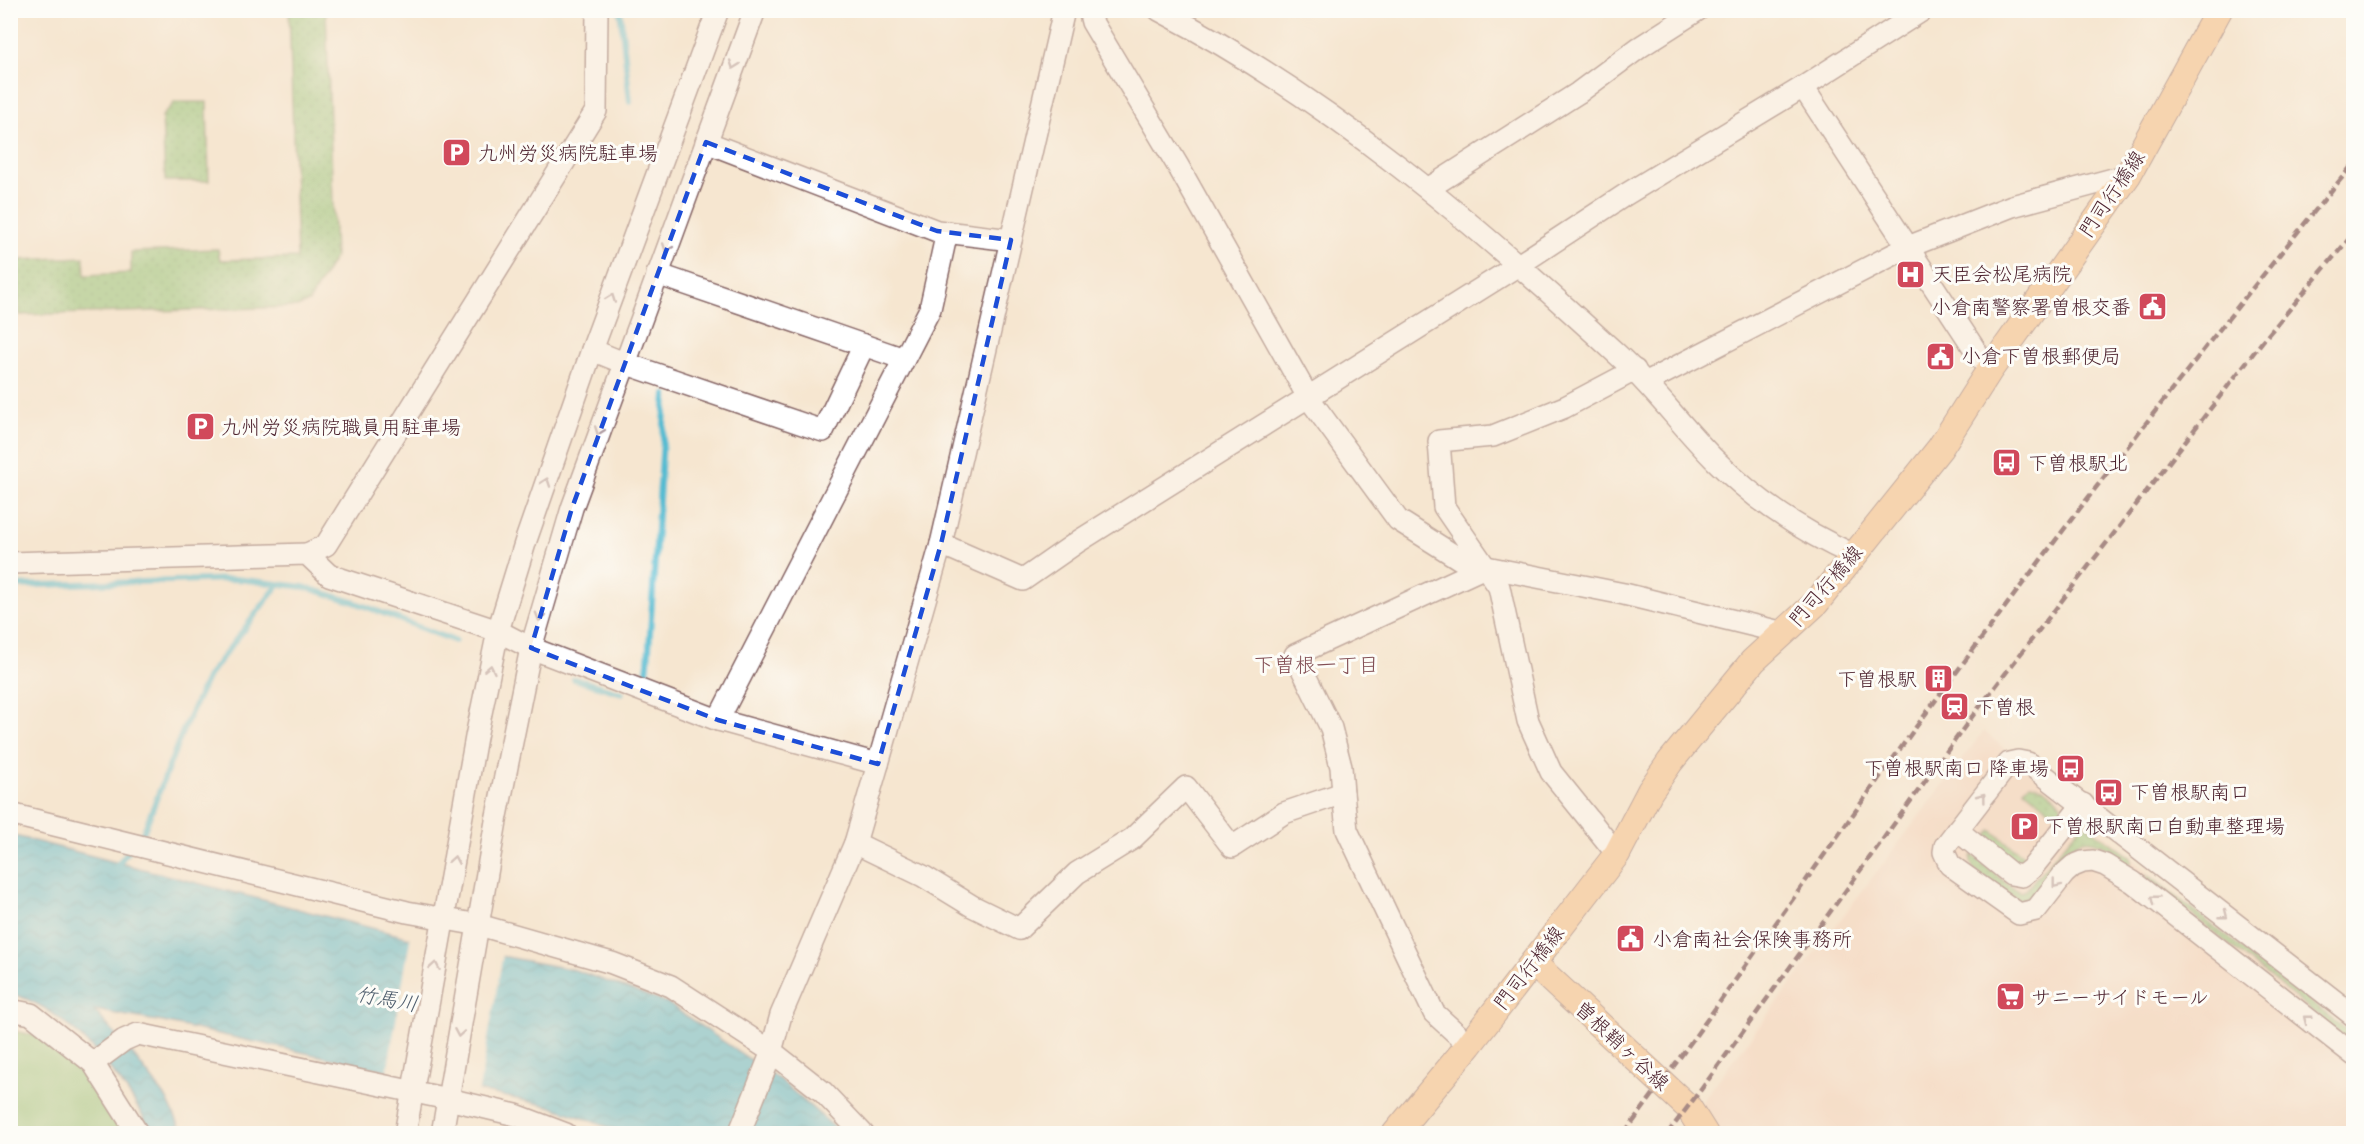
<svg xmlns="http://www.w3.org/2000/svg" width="2364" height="1144" font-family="Sriracha,'Klee One',sans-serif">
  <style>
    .built { fill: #f4d4bf }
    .grass { fill: url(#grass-dots); stroke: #6c7251; stroke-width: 1.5 }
    .park { fill: #8dc477; stroke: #6c7251; stroke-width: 1.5 }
    .water { fill: url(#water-waves); stroke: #4f6d7e; stroke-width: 1.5 }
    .pier { fill: #f6e6d0 }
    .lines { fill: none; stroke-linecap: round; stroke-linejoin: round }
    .stream { stroke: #54bbd1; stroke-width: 6 }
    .minor-casing { stroke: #866565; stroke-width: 24 }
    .major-casing { stroke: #866565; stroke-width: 28 }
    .minor { stroke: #fff; stroke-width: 21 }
    .major { stroke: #f7be87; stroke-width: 26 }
    .rail { stroke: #4a1f2b; stroke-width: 4.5; stroke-dasharray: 9 4.5; stroke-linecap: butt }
    .oneway { stroke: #ae9aa0 }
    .marked { fill: none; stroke: #1d4ed8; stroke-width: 4.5; stroke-dasharray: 12 8; stroke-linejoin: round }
    .labels { text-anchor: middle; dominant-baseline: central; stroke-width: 6; stroke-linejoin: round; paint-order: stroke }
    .poi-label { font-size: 20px; fill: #4a1f2b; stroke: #fdfcf7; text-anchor: start }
    .street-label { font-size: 20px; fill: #4a1f2b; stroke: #fdfcf7 }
    .neighbourhood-label { font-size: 21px; fill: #834f55; stroke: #fdfcf7 }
    .water-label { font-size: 21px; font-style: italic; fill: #4e5d6d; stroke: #fdfcf7 }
  </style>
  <defs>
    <pattern id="grass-dots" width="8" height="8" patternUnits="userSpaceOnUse" patternTransform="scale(1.5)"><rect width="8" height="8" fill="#8dc477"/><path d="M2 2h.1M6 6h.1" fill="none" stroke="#759f62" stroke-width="1.8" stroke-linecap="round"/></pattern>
    <pattern id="water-waves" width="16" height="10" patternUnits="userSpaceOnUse" patternTransform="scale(1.5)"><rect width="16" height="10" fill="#54bbd1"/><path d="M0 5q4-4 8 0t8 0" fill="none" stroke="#4897aa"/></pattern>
  </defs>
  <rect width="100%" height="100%" fill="#fdfcf7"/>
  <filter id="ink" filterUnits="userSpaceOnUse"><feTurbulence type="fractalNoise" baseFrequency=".0167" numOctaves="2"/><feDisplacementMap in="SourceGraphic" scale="12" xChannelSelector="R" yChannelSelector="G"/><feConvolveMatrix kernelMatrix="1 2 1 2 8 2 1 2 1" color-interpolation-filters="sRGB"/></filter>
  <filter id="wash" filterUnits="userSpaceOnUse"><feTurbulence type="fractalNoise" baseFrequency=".008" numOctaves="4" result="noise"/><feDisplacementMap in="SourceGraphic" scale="24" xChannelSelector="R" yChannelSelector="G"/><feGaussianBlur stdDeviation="1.35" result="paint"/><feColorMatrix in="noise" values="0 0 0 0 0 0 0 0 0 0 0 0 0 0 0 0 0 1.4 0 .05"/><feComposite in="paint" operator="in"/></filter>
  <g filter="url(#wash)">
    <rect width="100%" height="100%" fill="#f6e6d0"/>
    <!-- built -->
    <polygon class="built" points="1984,731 2353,1049 2353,1133 1711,1134 1697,1108"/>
    <!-- grass -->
    <g class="grass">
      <polygon points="289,11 326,11 335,257 309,302 297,307 19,315 16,260 84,257 85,275 131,273 131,252 218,249 220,260 297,258"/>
      <polygon points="175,102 207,102 209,181 165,181 162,116"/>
      <path d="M2030,784C2044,786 2062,799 2064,814L2024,864H2019L1989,844L1986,839L1991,830L2028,859L2060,818L2024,789Z"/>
      <path d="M2083,823L2131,858V864L2127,865C2118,858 2104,843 2092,841C2058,835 2049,898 2018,900L1975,871C1972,867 1969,860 1972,855L2014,889L2022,892L2026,890Z"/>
      <polygon points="2147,874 2353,1035 2353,1044 2147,879"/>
    </g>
    <!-- park -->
    <polygon class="park" points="11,1030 49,1039 82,1066 106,1096 131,1134 11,1134"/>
    <!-- water -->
    <path class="water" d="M11,835L422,941L575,970L667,1003L780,1080L841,1133H625L549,1106L163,1022L94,1010L134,1056L167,1099L183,1133H152C128,1083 67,1007 11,994Z"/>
    <!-- pier -->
    <polygon class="pier" points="411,935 503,953 478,1094 387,1074"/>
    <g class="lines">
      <!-- stream -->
      <g class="stream">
        <polyline points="620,10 630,102"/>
        <polyline points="10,586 236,579 304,587 354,602 455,641"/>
        <polyline points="574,679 622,693"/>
        <polyline points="639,685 646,678 648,663 666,395"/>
        <polyline points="115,868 144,831 183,730 208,676 278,585"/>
      </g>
    </g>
  </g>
  <g filter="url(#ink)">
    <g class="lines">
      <defs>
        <g id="minor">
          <polyline points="1089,10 1092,22 1178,166 1308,397 1398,520 1466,563 1624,594 1784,633"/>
          <path d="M1159,10C1330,99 1477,225 1618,355C1654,388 1682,427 1716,461C1756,501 1803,532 1854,555"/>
          <polyline points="1803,87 1989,371"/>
          <polyline points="706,142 937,231 1011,240"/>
          <polyline points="1429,188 1578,93 1640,47 1698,10"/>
          <polyline points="657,274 904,359"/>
          <polyline points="592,350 624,363 823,431 864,345"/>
          <polyline points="1647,382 1908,247 2012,206 2128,175"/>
          <polyline points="941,544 1023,580 1079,541 1520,264 1625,195 1803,87 1923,10"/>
          <polyline points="307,554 326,545 596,111 597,10"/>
          <polyline points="10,563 307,554 329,575 498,631 531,648 718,720 878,764"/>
          <polyline points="718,720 930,309 947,232"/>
          <polyline points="1343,793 1341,767 1331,728 1295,655 1485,567"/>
          <polyline points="10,814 407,912 479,925 612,963 671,986 771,1051 823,1092 863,1134"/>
          <polyline points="1957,830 2011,874 2022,876 2032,868 2083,804"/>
          <polyline points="855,843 923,876 972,906 1019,929 1077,873 1132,839 1186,787 1232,847 1284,813 1343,793 1347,830 1434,1013 1469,1045"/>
          <polyline points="1617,854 1551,772 1528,721 1499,587 1444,507 1439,441 1493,436 1565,407 1635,370"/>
          <polyline points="10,1010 31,1014 93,1063 138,1134"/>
          <polyline points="2354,1016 2028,763 2018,761 2009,763 1945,846 1944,852 1950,865 2019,914 2036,910 2064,874 2073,866 2083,862 2093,861 2105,865 2133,882 2354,1055"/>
          <polyline points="93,1063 124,1040 138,1034 448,1099 516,1115 566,1134"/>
          <polyline points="405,1134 476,737 498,631 526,540 592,350 718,10"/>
          <polyline points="442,1134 496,821 531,648 572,508 755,10"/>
          <polyline points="739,1134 769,1059 781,1015 855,843 878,764 941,544 1064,10"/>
        </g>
        <g id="major">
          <polyline points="1533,963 1688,1107 1705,1134"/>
          <polyline points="1395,1134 1469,1045 1617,854 1650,791 1670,762 1753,661 1816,603 1940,448 1989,371 2128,175 2219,10"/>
        </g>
      </defs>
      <!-- minor casing -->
      <use href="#minor" class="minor-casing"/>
      <!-- major casing -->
      <use href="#major" class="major-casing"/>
      <!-- minor -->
      <use href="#minor" class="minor"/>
      <!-- major -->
      <use href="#major" class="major"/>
      <!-- rail -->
      <g class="rail">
        <path d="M1624,1134C1732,988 1834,838 1941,693C2074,513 2212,336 2354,163"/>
        <polyline points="1667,1134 1700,1091 1971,718 2262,342 2354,233"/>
      </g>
    </g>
    <!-- one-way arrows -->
    <defs><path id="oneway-chevron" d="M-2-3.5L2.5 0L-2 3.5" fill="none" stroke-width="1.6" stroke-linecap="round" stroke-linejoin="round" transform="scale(1.5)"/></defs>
    <g class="oneway">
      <use href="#oneway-chevron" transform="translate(734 65) rotate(110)"/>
      <use href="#oneway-chevron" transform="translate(667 248) rotate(110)"/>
      <use href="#oneway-chevron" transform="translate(611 298) rotate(-70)"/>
      <use href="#oneway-chevron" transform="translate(599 431) rotate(110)"/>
      <use href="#oneway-chevron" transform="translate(546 482) rotate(-71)"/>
      <use href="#oneway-chevron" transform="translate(540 617) rotate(106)"/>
      <use href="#oneway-chevron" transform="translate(490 669) rotate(-78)"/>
      <use href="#oneway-chevron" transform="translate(1982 797) rotate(-53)"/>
      <use href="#oneway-chevron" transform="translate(454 860) rotate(-80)"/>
      <use href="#oneway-chevron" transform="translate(2056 884) rotate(128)"/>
      <use href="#oneway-chevron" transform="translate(2154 899) rotate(-142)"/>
      <use href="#oneway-chevron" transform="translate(2224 915) rotate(38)"/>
      <use href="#oneway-chevron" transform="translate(435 966) rotate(-80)"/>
      <use href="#oneway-chevron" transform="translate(2307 1019) rotate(-142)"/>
      <use href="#oneway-chevron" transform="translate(459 1033) rotate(100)"/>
    </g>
  </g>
  <!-- marked area -->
  <path d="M0 0H2364V1144H0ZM706,142L937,231L1011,240L941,544L878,764L718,720L531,648L572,508Z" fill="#f6e6d0" fill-opacity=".55" fill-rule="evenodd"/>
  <path class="marked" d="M706,142L937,231L1011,240L941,544L878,764L718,720L531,648L572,508Z"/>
  <!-- icons -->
  <defs>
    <symbol id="parking-square" viewBox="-11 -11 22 22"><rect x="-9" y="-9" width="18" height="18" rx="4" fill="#d1495b" stroke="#fdfcf7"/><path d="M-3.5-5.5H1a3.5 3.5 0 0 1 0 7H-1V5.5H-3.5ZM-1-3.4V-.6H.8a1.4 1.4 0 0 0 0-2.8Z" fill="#fff"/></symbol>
    <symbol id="hospital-square" viewBox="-11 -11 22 22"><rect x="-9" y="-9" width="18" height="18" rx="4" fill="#d1495b" stroke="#fdfcf7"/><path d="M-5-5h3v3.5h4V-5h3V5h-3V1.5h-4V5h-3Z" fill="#fff"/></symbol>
    <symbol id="civic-square" viewBox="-11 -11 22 22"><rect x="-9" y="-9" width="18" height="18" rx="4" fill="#d1495b" stroke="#fdfcf7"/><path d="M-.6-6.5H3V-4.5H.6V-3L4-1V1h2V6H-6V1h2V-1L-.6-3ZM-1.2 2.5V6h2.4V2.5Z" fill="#fff"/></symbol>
    <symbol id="bus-square" viewBox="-11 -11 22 22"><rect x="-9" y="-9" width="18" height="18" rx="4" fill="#d1495b" stroke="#fdfcf7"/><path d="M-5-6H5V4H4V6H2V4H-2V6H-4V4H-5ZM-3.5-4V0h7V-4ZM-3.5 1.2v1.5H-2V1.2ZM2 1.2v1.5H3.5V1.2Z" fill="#fff"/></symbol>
    <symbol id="building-square" viewBox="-11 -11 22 22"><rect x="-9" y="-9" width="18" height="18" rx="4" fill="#d1495b" stroke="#fdfcf7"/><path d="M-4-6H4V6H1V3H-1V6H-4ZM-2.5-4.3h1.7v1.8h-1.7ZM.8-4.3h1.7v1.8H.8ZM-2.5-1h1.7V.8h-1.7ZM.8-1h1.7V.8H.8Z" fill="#fff"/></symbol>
    <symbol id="station-square" viewBox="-11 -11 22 22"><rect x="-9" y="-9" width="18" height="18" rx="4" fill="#d1495b" stroke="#fdfcf7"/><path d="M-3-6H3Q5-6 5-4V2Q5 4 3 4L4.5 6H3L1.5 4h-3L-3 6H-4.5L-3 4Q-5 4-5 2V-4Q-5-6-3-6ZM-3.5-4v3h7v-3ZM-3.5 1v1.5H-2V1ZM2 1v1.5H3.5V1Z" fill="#fff"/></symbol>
    <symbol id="supermarket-square" viewBox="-11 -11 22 22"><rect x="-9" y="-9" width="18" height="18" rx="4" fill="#d1495b" stroke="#fdfcf7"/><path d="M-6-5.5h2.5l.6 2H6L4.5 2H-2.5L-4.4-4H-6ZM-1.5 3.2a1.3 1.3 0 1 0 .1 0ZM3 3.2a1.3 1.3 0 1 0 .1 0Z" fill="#fff"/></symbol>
  </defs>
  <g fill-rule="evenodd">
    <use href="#parking-square" x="440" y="136" width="33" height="33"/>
    <use href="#hospital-square" x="1894" y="258" width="33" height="33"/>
    <use href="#civic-square" x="2136" y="290" width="33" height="33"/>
    <use href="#civic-square" x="1924" y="340" width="33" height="33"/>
    <use href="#parking-square" x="184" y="410" width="33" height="33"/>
    <use href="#bus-square" x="1990" y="446" width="33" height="33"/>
    <use href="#building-square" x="1922" y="662" width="33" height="33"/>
    <use href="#station-square" x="1938" y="690" width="33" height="33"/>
    <use href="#bus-square" x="2054" y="752" width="33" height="33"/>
    <use href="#bus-square" x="2092" y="776" width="33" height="33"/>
    <use href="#parking-square" x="2008" y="810" width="33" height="33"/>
    <use href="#civic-square" x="1614" y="922" width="33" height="33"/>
    <use href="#supermarket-square" x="1994" y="980" width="33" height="33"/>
  </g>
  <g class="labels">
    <!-- poi labels -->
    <g class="poi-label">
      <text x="478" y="153">九州労災病院駐車場</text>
      <text x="1932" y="274">天臣会松尾病院</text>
      <text x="2131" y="307" text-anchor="end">小倉南警察署曽根交番</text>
      <text x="1961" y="356">小倉下曽根郵便局</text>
      <text x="221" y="427">九州労災病院職員用駐車場</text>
      <text x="2028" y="463">下曽根駅北</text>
      <text x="1917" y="679" text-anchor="end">下曽根駅</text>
      <text x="1975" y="707">下曽根</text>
      <text x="2049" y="768" text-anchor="end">下曽根駅南口 降車場</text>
      <text x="2130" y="792">下曽根駅南口</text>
      <text x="2045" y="826">下曽根駅南口自動車整理場</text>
      <text x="1652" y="939">小倉南社会保険事務所</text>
      <text x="2031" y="997">サニーサイドモール</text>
    </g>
    <!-- street labels -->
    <g class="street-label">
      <text transform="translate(2112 194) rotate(-56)">門司行橋線</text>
      <text transform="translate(1826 586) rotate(-49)">門司行橋線</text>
      <text transform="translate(1529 968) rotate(-52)">門司行橋線</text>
      <text transform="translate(1622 1046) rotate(43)">曽根鞘ヶ谷線</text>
    </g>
    <!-- neighbourhood labels -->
    <g class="neighbourhood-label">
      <text x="1316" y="665">下曽根一丁目</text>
    </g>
    <!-- water labels -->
    <g class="water-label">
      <text transform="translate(387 999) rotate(10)">竹馬川</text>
    </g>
  </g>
  <!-- margin -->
  <rect width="2364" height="1144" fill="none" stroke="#fdfcf7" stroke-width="36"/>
</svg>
